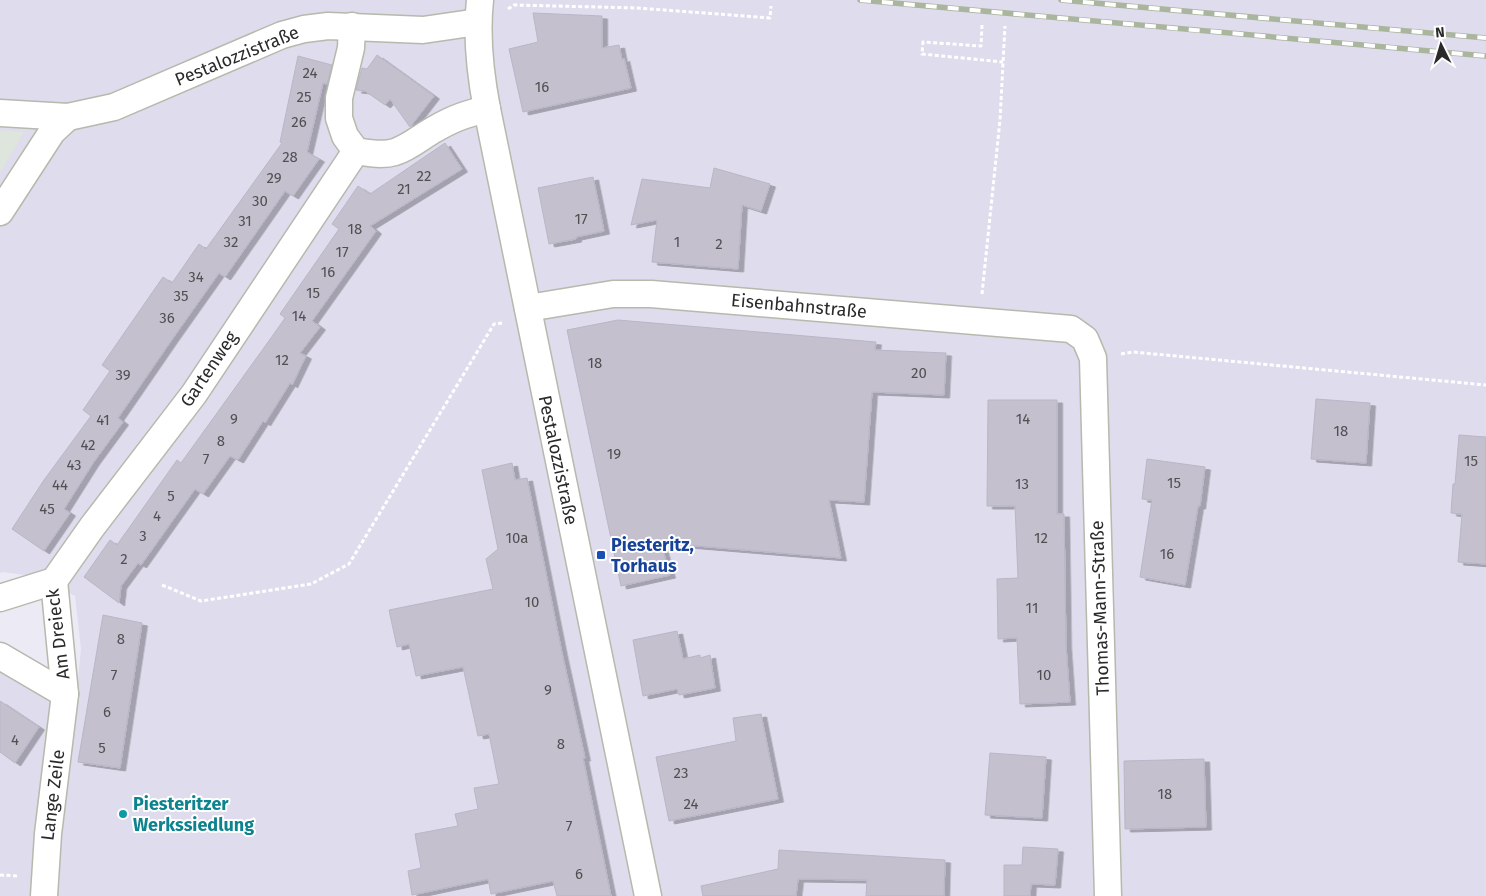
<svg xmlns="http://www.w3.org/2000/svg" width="1486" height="896" font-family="'Fira Sans',sans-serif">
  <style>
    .industrial { fill: #dde5dd }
    .plaza { fill: #eceaf5 }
    .building { fill: #c4c0ce; stroke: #bab5c8; filter: url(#shadow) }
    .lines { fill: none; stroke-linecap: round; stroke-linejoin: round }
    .minor-casing { stroke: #b4baac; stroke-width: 29 }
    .path { stroke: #fff; stroke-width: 3; stroke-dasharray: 4 2.5; stroke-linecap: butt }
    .minor { stroke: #fff; stroke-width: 26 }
    .rail-casing { stroke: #aab59e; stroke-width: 5.5 }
    .rail { stroke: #fff; stroke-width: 4; stroke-dasharray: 11; stroke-linecap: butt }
    .transit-dot { fill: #1a4fb4; stroke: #fff; stroke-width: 2 }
    .culture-dot { fill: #0f9aa8; stroke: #fff; stroke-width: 2 }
    .labels { text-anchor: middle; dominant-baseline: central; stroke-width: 4; stroke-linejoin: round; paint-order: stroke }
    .number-label { font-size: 15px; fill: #505053 }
    .street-label { font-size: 18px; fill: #2a2a2a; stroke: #fff }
    .transit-label { font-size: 18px; font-weight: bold; fill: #164399; stroke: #fff; text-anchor: start }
    .culture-label { font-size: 18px; font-weight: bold; fill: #0d838f; stroke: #fff; text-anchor: start }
  </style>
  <defs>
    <filter id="shadow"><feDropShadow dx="5.5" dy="3" stdDeviation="0" flood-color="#0004"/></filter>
  </defs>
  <rect width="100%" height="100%" fill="#dfdced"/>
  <!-- industrial -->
  <polygon class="industrial" points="0,130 24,132 0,173"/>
  <!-- plaza -->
  <polygon class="plaza" points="3,572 39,577 75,596 81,649 75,710 0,666 0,573"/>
  <!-- building -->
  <g class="building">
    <polygon points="533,13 602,16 602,48 619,45 622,60 624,58 631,88 523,112 509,49 538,42"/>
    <polygon points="377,55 434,96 410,127 390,99 385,105 365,91 356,90 362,68 367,69"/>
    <polygon points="298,56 332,65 327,84 323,83 307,152 319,159 293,196 285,191 225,277 219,273 173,338 118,418 123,422 93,463 64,509 70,513 44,551 12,529 44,480 91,416 83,410 110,371 102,365 163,277 172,283 199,244 206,249 282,143 280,142"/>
    <polygon points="445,143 462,169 370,226 376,231 312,321 320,327 300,353 306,356 292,385 290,383 265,423 263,421 238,460 230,456 203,494 195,489 141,565 138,563 121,586 119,603 84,577 110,540 117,545 177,460 181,463 271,338 285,318 280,314 339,229 332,224 358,186 370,194"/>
    <polygon points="714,168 770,184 761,211 742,205 738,269 652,262 657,220 631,225 642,179 710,188"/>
    <polygon points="593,177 604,231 576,237 576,239 549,244 538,188"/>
    <polygon points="618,320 876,342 875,350 946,353 944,395 872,392 864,502 829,500 841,558 661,543 670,575 621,586 567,330"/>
    <polygon points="1316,399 1370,403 1366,463 1311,459"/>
    <polygon points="988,400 1057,400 1057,514 1064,514 1066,646 1070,702 1020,704 1017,638 998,639 997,579 1018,578 1015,506 987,506"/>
    <polygon points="1459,435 1486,437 1486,564 1458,562 1462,514 1451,513 1453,484 1455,484"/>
    <polygon points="1147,459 1205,467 1200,506 1198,506 1185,585 1140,577 1152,500 1142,499"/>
    <polygon points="512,463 515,480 527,478 562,653 585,758 583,758 611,896 557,896 553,881 491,894 488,879 412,895 408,871 421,868 415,834 458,826 455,814 478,809 474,788 499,784 489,734 478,736 463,667 416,676 409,644 397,647 389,610 493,589 486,559 498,549 482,470"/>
    <polygon points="103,615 142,623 120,768 78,762"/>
    <polygon points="677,631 683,659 700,655 700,658 710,655 715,688 679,695 677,689 643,696 633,640"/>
    <polygon points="0,701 39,727 15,763 0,752"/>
    <polygon points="761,714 778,799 669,821 656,757 736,741 733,718"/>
    <polygon points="990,753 1046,757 1042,818 985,815"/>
    <polygon points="1204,759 1206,827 1125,829 1124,761"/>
    <polygon points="1023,847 1058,849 1055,885 1031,884 1030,896 1004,896 1004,865 1022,865"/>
    <polygon points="779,850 945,860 944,896 866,896 867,880 798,879 796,896 703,896 701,886 778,869"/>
  </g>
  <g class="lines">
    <defs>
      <g id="minor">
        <path d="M480,0C476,37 480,73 487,109L648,896"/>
        <path d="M352,26L351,48L339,98V118L345,136L356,151C368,153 382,156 395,152C410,147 422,136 435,129C454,118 466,114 487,109"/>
        <polyline points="0,113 68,117 114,107 282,35 304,29 328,26 423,30 478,22"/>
        <polyline points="0,212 52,132 68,117"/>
        <polyline points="528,308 613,294 651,294 1071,329 1085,339 1093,358 1108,896"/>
        <polyline points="54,581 92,527 194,394 356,151"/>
        <polyline points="0,598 54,581"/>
        <polyline points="0,656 65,694"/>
        <polyline points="44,896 48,834 65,694 54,581"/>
      </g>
    </defs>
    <!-- minor casing -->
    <use href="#minor" class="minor-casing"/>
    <!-- path -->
    <g class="path">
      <polyline points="508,9 514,5 638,8 770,18 771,6"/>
      <polyline points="982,25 981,46 923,42 922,54 1003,62"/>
      <polyline points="982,294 1000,120 1005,26"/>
      <polyline points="1121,354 1133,352 1486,385"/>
      <polyline points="162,585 201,601 311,584 349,564 494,324 502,323"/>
      <polyline points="0,875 18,876"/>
    </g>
    <!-- minor -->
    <use href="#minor" class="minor"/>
    <defs>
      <g id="rail">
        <polyline points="860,0 1486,56"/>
        <polyline points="1061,0 1486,38"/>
      </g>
    </defs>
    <!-- rail casing -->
    <use href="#rail" class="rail-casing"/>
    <!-- rail -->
    <use href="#rail" class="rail"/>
  </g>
  <!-- markers -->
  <rect class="transit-dot" x="596" y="550" width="10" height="10" rx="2.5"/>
  <circle class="culture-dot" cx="123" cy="814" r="5"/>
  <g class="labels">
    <!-- number labels -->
    <g class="number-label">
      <text x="310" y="73">24</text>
      <text x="542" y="87">16</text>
      <text x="304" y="97">25</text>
      <text x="299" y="122">26</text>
      <text x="290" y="157">28</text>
      <text x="424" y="176">22</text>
      <text x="274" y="178">29</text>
      <text x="404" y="189">21</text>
      <text x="260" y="201">30</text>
      <text x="581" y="219">17</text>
      <text x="245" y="221">31</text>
      <text x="355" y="229">18</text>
      <text x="231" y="242">32</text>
      <text x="677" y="242">1</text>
      <text x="719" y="244">2</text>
      <text x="342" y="252">17</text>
      <text x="328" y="272">16</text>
      <text x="196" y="277">34</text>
      <text x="313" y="293">15</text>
      <text x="181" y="296">35</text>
      <text x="299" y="316">14</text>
      <text x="167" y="318">36</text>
      <text x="282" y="360">12</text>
      <text x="595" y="363">18</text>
      <text x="919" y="373">20</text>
      <text x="123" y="375">39</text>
      <text x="234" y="419">9</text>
      <text x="1023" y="419">14</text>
      <text x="103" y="420">41</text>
      <text x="1341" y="431">18</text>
      <text x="221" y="441">8</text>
      <text x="88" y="445">42</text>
      <text x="614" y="454">19</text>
      <text x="206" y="459">7</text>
      <text x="1471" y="461">15</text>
      <text x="74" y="465">43</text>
      <text x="1174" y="483">15</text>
      <text x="1022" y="484">13</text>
      <text x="60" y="485">44</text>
      <text x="171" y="496">5</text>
      <text x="47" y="509">45</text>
      <text x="157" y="516">4</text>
      <text x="143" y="536">3</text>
      <text x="517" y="538">10a</text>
      <text x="1041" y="538">12</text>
      <text x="1167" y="554">16</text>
      <text x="124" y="559">2</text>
      <text x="532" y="602">10</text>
      <text x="1032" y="608">11</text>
      <text x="121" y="639">8</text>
      <text x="114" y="675">7</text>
      <text x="1044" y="675">10</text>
      <text x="548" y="690">9</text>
      <text x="107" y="712">6</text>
      <text x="15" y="740">4</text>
      <text x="561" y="744">8</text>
      <text x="102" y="748">5</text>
      <text x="681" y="773">23</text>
      <text x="1165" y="794">18</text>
      <text x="691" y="804">24</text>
      <text x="569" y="826">7</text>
      <text x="579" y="874">6</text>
    </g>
    <!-- street labels -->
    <g class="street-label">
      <text transform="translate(237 56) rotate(-22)">Pestalozzistraße</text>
      <text transform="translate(799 306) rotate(5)">Eisenbahnstraße</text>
      <text transform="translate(209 369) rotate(-56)">Gartenweg</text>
      <text transform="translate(558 460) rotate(78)">Pestalozzistraße</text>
      <text transform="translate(1100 608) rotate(-92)">Thomas-Mann-Straße</text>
      <text transform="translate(58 634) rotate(-97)">Am Dreieck</text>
      <text transform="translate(53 795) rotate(-83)">Lange Zeile</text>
    </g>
    <!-- transit labels -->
    <g class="transit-label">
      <text x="611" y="545">Piesteritz,<tspan x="611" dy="21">Torhaus</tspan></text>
    </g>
    <!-- culture labels -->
    <g class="culture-label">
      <text x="133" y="804">Piesteritzer<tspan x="133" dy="21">Werkssiedlung</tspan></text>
    </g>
  </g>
  <!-- north arrow -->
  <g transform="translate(1441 45) rotate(355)" stroke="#ffffff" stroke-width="4" paint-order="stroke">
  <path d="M0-4L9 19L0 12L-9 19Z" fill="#2a2a2a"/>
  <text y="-8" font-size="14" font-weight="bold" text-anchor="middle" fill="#2a2a2a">N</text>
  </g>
</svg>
